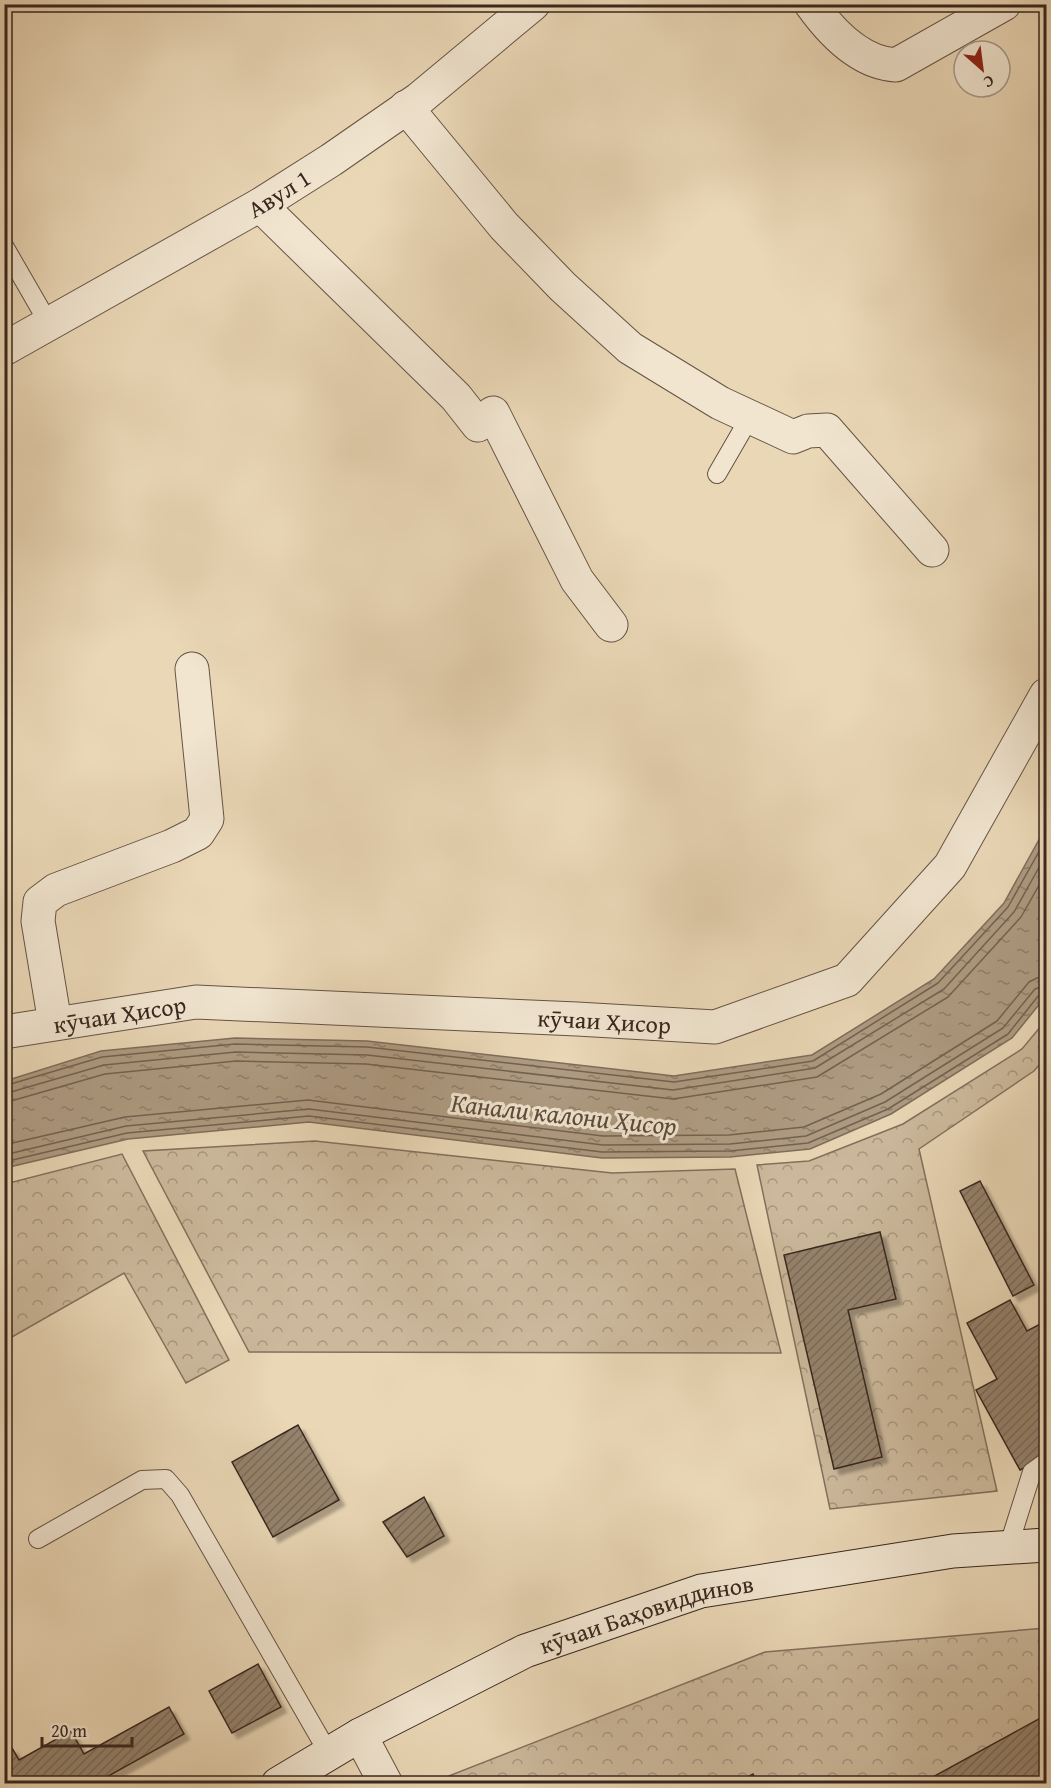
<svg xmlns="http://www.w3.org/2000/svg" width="1051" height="1788" font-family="'Gentium Book Plus',serif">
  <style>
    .forest { fill: url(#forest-crowns); stroke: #82705d; stroke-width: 1.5 }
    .water { fill: url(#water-ripples); stroke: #7f6d5a; stroke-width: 1.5 }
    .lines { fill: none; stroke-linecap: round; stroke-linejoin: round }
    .shore { stroke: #746150; stroke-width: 1.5 }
    .building { fill: url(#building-hatch); stroke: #39271e; stroke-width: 1.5; filter: url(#shadow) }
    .lane-casing { stroke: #655344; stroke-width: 20 }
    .street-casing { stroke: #655344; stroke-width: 35 }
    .secondary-casing { stroke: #39271e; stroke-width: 35 }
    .lane { stroke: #f1e5d0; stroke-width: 18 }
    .street { stroke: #f1e5d0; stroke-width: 33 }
    .secondary { stroke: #f1e5d0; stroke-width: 33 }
    .labels { text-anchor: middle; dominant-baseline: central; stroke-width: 6; stroke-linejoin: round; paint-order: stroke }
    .street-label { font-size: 24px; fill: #39271e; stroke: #f1e5d0 }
    .water-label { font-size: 26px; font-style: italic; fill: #5c4a3c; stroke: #f1e5d0 }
  </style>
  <defs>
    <pattern id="forest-crowns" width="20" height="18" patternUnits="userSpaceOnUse" patternTransform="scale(1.5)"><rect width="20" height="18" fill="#ccb99c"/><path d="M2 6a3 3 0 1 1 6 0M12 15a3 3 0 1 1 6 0" fill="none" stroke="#a7967f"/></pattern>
    <pattern id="water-ripples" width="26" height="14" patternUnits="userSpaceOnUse" patternTransform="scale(1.5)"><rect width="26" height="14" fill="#ae9b82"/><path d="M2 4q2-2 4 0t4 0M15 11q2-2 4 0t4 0" fill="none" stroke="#8f7e6a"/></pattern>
    <pattern id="building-hatch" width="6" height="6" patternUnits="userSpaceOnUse" patternTransform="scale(1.5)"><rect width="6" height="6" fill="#95836d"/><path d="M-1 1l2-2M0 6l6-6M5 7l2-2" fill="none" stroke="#7b6b59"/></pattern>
    <filter id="shadow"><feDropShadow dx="5.5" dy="5.5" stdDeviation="1.5" flood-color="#0004"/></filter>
  </defs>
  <rect width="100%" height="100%" fill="#ead7b6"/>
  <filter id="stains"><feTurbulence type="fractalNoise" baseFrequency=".00333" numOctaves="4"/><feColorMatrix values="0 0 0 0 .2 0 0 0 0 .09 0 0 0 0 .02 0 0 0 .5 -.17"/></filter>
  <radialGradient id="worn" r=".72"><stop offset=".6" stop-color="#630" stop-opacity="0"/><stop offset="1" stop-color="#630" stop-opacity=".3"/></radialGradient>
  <!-- forest -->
  <g class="forest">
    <polygon points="1046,1020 1046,1057 1034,1071 919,1149 997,1491 830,1509 757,1165 809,1161 903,1124 1022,1049"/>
    <polygon points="315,1141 612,1173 735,1169 781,1353 249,1352 143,1151"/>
    <polygon points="122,1154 229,1360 186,1383 124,1273 5,1341 5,1184"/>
    <polygon points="1046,1628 1046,1783 437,1784 436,1781 765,1652"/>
  </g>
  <!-- water -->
  <polygon class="water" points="1046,827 1046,996 1012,1038 891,1114 810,1149 730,1157 602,1158 309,1122 128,1139 5,1168 5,1081 101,1051 235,1038 367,1041 674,1076 812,1055 934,979 1004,903"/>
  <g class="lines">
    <!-- shore -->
    <g class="shore">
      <polyline points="4,1086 102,1057 235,1044 367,1047 674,1082 813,1061 938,983 1008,907 1046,839"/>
      <polyline points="4,1094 104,1065 236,1052 367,1055 673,1090 815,1068 944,989 1014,912 1046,855"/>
      <polyline points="4,1103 105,1074 236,1061 366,1064 673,1099 817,1077 948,997 1021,917 1046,873"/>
      <polyline points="4,1145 125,1117 308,1100 603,1136 729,1135 804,1127 881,1094 997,1021 1029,982 1037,978 1046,976"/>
      <polyline points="4,1155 126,1126 309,1109 603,1145 730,1144 806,1136 885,1102 1003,1028 1035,989 1046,985"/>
      <polyline points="4,1162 127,1133 309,1116 602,1152 730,1151 808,1143 888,1109 1008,1034 1039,995 1046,993"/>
    </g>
  </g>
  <!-- building -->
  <g class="building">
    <polygon points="980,1181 1034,1285 1013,1296 960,1191"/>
    <polygon points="880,1232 896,1299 848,1310 882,1457 834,1469 784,1255"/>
    <polygon points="1010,1300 1027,1331 1046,1321 1046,1456 1020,1470 976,1390 997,1379 967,1323"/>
    <polygon points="298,1425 339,1500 273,1537 232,1462"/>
    <polygon points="424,1497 444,1536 407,1557 383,1522"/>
    <polygon points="258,1664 281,1707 232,1733 209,1691"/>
    <polygon points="169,1707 184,1734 94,1784 4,1784 4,1752 12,1748 19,1760 71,1731 84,1754"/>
    <polygon points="1046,1715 1046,1784 920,1784"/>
    <polygon points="753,1774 758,1784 735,1784"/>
  </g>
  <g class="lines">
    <defs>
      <g id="lane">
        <polyline points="4,246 49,324"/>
        <polyline points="717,474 750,417"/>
        <polyline points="38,1539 142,1480 166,1479 180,1495 329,1754"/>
        <polyline points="1008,1548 1032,1472 1046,1462"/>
      </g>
      <g id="street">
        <path d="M811,4C831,32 860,63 896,65L1004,4"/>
        <polyline points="406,107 504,226 563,287 630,348 720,403 793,437 808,431 827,430 932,550"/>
        <polyline points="260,205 456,397 478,425 493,413 577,580 611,625"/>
        <path id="s1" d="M4,349L260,205L331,160L419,99L533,4"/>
        <polyline points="55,1023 38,921 40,902 56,890 172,846 198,833 207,819 192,669"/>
        <path id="s2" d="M4,1032L196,1002L577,1019L715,1027L847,980L950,866L1046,695"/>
        <polyline points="360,1735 386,1784"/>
      </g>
      <g id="secondary">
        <path id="s3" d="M278,1784L360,1735L525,1651L701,1591L953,1551L1046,1545"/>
      </g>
    </defs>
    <!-- lane casing -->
    <use href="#lane" class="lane-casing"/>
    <!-- street casing -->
    <use href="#street" class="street-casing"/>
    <!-- secondary casing -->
    <use href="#secondary" class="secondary-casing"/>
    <!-- lane -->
    <use href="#lane" class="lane"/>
    <!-- street -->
    <use href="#street" class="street"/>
    <!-- secondary -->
    <use href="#secondary" class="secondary"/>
  </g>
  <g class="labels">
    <!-- street labels -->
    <g class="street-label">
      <text stroke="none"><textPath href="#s1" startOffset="316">Авул 1</textPath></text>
      <text stroke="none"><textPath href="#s2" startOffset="117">кӯчаи Ҳисор</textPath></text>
      <text stroke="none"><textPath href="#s2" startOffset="603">кӯчаи Ҳисор</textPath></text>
      <text stroke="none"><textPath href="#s3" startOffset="408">кӯчаи Баҳовиддинов</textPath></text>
    </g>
    <!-- water labels -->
    <g class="water-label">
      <text transform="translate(564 1114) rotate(6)">Канали калони Ҳисор</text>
    </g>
  </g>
  <!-- margin -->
  <rect width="1051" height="1788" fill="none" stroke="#ead7b6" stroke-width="24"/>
  <rect x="6" y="6" width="1039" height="1776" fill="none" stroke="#39271e" stroke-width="3"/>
  <rect x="12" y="12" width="1027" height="1764" fill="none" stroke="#39271e" stroke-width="1.5"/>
  <!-- north arrow -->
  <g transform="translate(982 69) rotate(152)"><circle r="28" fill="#f1e5d0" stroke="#a79989" stroke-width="1.5"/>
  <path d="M0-4.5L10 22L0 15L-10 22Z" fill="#8f2418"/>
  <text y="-9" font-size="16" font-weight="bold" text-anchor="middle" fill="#39271e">С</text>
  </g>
  <!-- scale -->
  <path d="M42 1737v9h90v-9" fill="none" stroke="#39271e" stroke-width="3"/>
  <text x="51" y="1737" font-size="18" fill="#39271e" stroke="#f1e5d0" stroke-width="4.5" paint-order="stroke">20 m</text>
  <rect width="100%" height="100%" filter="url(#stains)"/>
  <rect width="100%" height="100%" fill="url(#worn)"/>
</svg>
